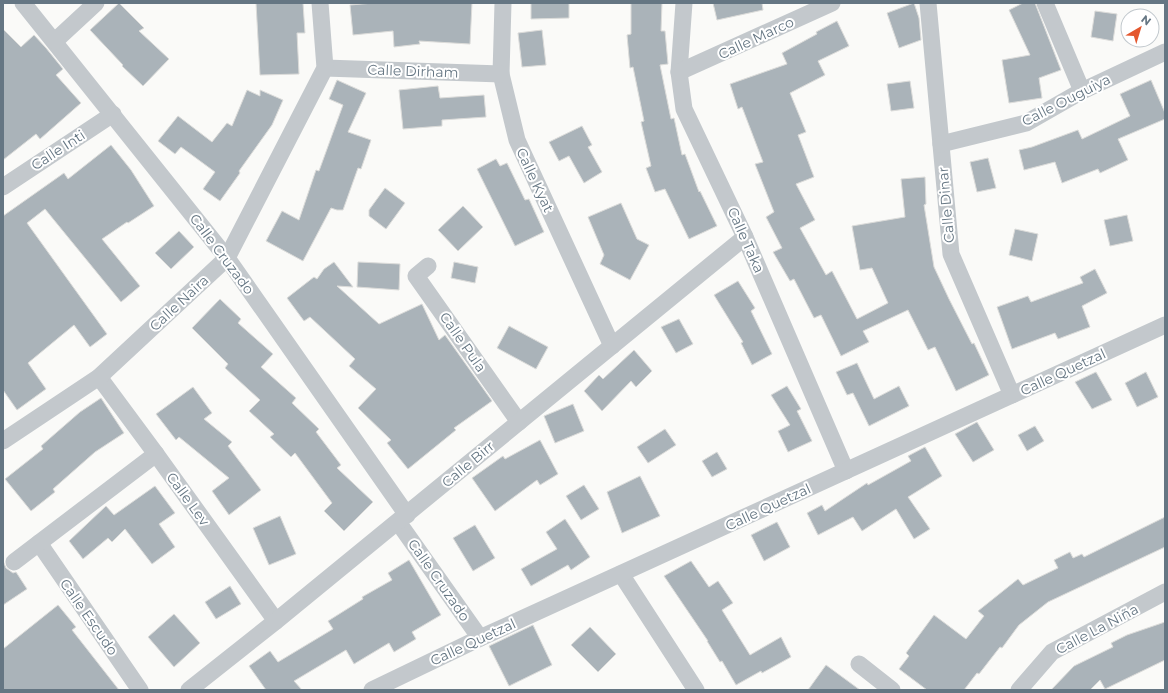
<svg xmlns="http://www.w3.org/2000/svg" width="1168" height="693" font-family="Montserrat,sans-serif">
  <style>
    .building { fill: #aab3b9; stroke: #dcdcda }
    .lines { fill: none; stroke-linecap: round; stroke-linejoin: round }
    .street { stroke: #c3c8cc; stroke-width: 17 }
    .labels { text-anchor: middle; dominant-baseline: central; stroke-width: 4; stroke-linejoin: round; paint-order: stroke }
    .street-label { font-size: 14px; fill: #657683; stroke: #fff }
  </style>
  <rect width="100%" height="100%" fill="#fafaf8"/>
  <!-- building -->
  <g class="building">
    <polygon points="119,3 144,28 139,31 169,59 143,86 122,66 123,65 90,30"/>
    <polygon points="256,3 303,3 305,33 297,33 299,74 260,75"/>
    <polygon points="374,3 472,3 470,44 419,41 420,44 394,47 393,31 353,35 350,5"/>
    <polygon points="531,3 569,3 569,18 531,19"/>
    <polygon points="631,3 662,3 661,31 665,31 668,64 660,65 671,119 674,118 682,155 685,154 699,192 700,191 717,226 689,239 665,189 655,192 646,168 651,166 641,122 644,121 633,67 630,68 627,35 631,34"/>
    <polygon points="713,3 762,3 763,10 717,20"/>
    <polygon points="914,3 919,18 921,40 899,48 887,13"/>
    <polygon points="1023,3 1035,3 1061,70 1039,78 1042,98 1009,103 1002,60 1030,55 1009,10"/>
    <polygon points="1095,11 1117,14 1113,41 1091,37"/>
    <polygon points="837,21 849,46 818,61 825,75 790,93 806,132 798,135 814,177 796,184 815,220 800,228 826,275 832,271 857,319 888,303 872,268 860,270 852,226 905,217 901,179 925,177 926,204 924,205 934,267 949,299 972,344 974,343 989,375 956,391 935,347 928,350 908,310 863,331 869,342 841,356 821,315 814,318 794,279 790,281 773,252 782,248 766,217 774,212 755,164 763,162 742,107 738,109 730,84 787,64 782,53 817,34 816,32"/>
    <polygon points="3,29 21,47 34,35 46,48 63,69 56,75 81,103 40,139 36,134 3,160"/>
    <polygon points="542,30 546,65 522,67 518,33"/>
    <polygon points="337,80 366,93 348,132 371,140 361,169 358,168 343,210 337,210 331,208 303,261 266,241 282,211 299,220 316,170 319,171 343,105 329,99"/>
    <polygon points="1151,80 1165,113 1165,119 1118,139 1128,160 1100,173 1098,169 1062,183 1055,162 1024,170 1019,150 1032,147 1078,130 1082,139 1130,116 1120,94"/>
    <polygon points="910,81 914,108 891,111 887,84"/>
    <polygon points="438,86 440,98 484,95 486,117 442,120 442,126 403,129 399,90"/>
    <polygon points="247,90 260,96 260,90 283,100 272,125 239,171 240,173 220,201 203,189 215,172 181,147 175,154 158,141 178,116 212,142 227,123 232,126"/>
    <polygon points="582,126 592,145 588,147 602,172 584,183 569,156 559,161 549,142"/>
    <polygon points="111,145 131,170 154,206 128,223 127,222 102,239 140,286 121,302 45,209 27,223 107,334 90,347 74,325 28,363 46,389 17,410 3,390 3,216 64,173 68,179"/>
    <polygon points="988,158 996,188 977,192 970,162"/>
    <polygon points="496,159 500,166 507,163 525,200 529,199 544,232 515,246 477,169"/>
    <polygon points="385,188 405,203 386,229 369,216 369,210"/>
    <polygon points="621,203 637,239 649,245 630,280 600,264 604,255 588,217"/>
    <polygon points="463,206 483,227 458,251 438,230"/>
    <polygon points="1127,215 1133,241 1110,246 1104,220"/>
    <polygon points="1015,229 1038,234 1032,261 1009,255"/>
    <polygon points="179,231 194,247 171,269 155,253"/>
    <polygon points="334,262 353,287 337,286 379,324 422,304 439,340 445,335 492,401 454,428 456,430 408,469 387,443 391,440 358,408 376,389 349,366 355,359 310,317 304,321 287,298 314,277 317,279 324,269"/>
    <polygon points="358,262 400,264 399,290 357,287"/>
    <polygon points="454,262 478,267 475,283 451,278"/>
    <polygon points="1095,269 1107,293 1082,306 1090,327 1058,339 1055,333 1012,349 997,307 1028,296 1031,302 1083,283 1080,277"/>
    <polygon points="738,281 755,308 751,311 772,354 752,365 741,343 743,342 714,295"/>
    <polygon points="220,299 241,319 238,323 273,354 261,367 296,398 292,403 319,429 316,432 341,465 337,468 373,502 344,531 324,511 332,503 295,453 291,457 270,437 274,434 249,411 260,400 225,368 228,364 192,328"/>
    <polygon points="679,319 693,344 676,353 661,327"/>
    <polygon points="509,326 548,347 536,369 497,348"/>
    <polygon points="634,350 652,371 636,387 631,381 602,411 584,391 599,375 603,379"/>
    <polygon points="857,363 874,399 899,386 909,406 869,426 853,393 847,395 836,372"/>
    <polygon points="1096,372 1112,400 1092,409 1075,382"/>
    <polygon points="1146,372 1158,397 1137,407 1125,383"/>
    <polygon points="787,386 801,409 797,411 812,441 788,452 778,431 790,425 771,395"/>
    <polygon points="193,387 212,413 204,419 232,442 228,446 261,490 229,515 212,491 229,478 179,437 176,440 156,414"/>
    <polygon points="101,398 124,433 95,452 53,489 55,492 31,511 5,479 43,449 41,446 80,412"/>
    <polygon points="573,404 584,431 555,443 544,416"/>
    <polygon points="977,422 994,450 973,462 955,434"/>
    <polygon points="1035,426 1044,441 1027,451 1018,435"/>
    <polygon points="665,429 676,445 648,463 637,447"/>
    <polygon points="540,440 558,474 540,485 537,480 495,511 472,478 503,456 505,459"/>
    <polygon points="925,447 942,476 908,497 930,529 914,539 896,509 862,531 853,517 818,535 807,513 822,505 825,511 867,483 868,485 911,461 908,456"/>
    <polygon points="717,452 727,469 712,477 702,461"/>
    <polygon points="640,476 660,516 622,533 607,492"/>
    <polygon points="584,485 599,509 581,520 566,496"/>
    <polygon points="155,486 175,513 159,524 175,547 152,564 125,529 112,542 108,538 83,559 69,541 106,506 114,515"/>
    <polygon points="280,516 296,554 269,565 253,528"/>
    <polygon points="1165,517 1165,547 1048,602 1019,625 1002,648 1000,647 979,674 977,673 964,690 927,690 899,669 909,656 906,653 934,615 966,639 984,616 978,611 1018,579 1023,585 1058,568 1054,560 1070,552 1073,558 1082,554 1084,557"/>
    <polygon points="565,519 590,557 571,570 568,565 531,586 521,569 557,549 546,532"/>
    <polygon points="777,522 790,547 764,561 751,535"/>
    <polygon points="475,525 495,558 473,571 453,538"/>
    <polygon points="409,560 441,615 412,632 416,639 394,652 389,643 354,664 346,650 294,681 302,690 266,690 249,666 270,651 278,662 333,629 328,621 363,599 362,597 392,580 388,573"/>
    <polygon points="3,561 6,568 13,573 16,572 27,589 3,605"/>
    <polygon points="691,561 709,587 718,581 733,603 722,610 750,655 781,637 791,657 762,673 761,671 736,685 722,661 720,662 707,641 708,641 664,576"/>
    <polygon points="230,586 241,604 216,619 205,602"/>
    <polygon points="58,605 76,627 72,630 119,690 3,690 3,649"/>
    <polygon points="174,614 200,643 174,667 148,637"/>
    <polygon points="1165,622 1165,660 1105,689 1100,680 1090,690 1051,690 1074,666 1113,647 1111,643 1127,635"/>
    <polygon points="533,625 552,665 509,686 489,646"/>
    <polygon points="590,627 616,654 598,672 571,645"/>
    <polygon points="826,665 860,690 808,690"/>
  </g>
  <g class="lines">
    <!-- street -->
    <g class="street">
      <polyline points="23,3 227,258 407,515"/>
      <polyline points="503,3 501,74 517,140 612,346"/>
      <polyline points="684,3 679,72 684,109 745,237 846,471"/>
      <polyline points="928,3 951,254 1012,395"/>
      <polyline points="1045,3 1082,91"/>
      <polyline points="55,41 96,3"/>
      <polyline points="325,68 501,74"/>
      <polyline points="679,72 832,3"/>
      <polyline points="941,144 1026,123 1082,91 1165,52"/>
      <polyline points="3,187 113,114"/>
      <polyline points="428,266 416,276 519,422"/>
      <polyline points="99,377 156,454 276,621"/>
      <polyline points="3,441 99,377 227,258 325,68 320,3"/>
      <polyline points="398,522 480,638"/>
      <polyline points="39,543 140,690"/>
      <polyline points="14,562 156,454"/>
      <polyline points="621,574 696,690"/>
      <polyline points="859,664 892,690"/>
      <polyline points="189,690 276,621 745,237"/>
      <polyline points="372,690 480,638 1165,325"/>
      <polyline points="1019,690 1052,652 1165,592"/>
    </g>
  </g>
  <g class="labels">
    <!-- street labels -->
    <g class="street-label">
      <text transform="translate(756 38) rotate(-25)">Calle Marco</text>
      <text transform="translate(413 71) rotate(2)">Calle Dirham</text>
      <text transform="translate(1066 100) rotate(-27)">Calle Ouguiya</text>
      <text transform="translate(58 150) rotate(-33)">Calle Inti</text>
      <text transform="translate(535 180) rotate(65)">Calle Kyat</text>
      <text transform="translate(946 205) rotate(-95)">Calle Dinar</text>
      <text transform="translate(746 240) rotate(66)">Calle Taka</text>
      <text transform="translate(222 254) rotate(53)">Calle Cruzado</text>
      <text transform="translate(179 303) rotate(-43)">Calle Naira</text>
      <text transform="translate(463 342) rotate(55)">Calle Pula</text>
      <text transform="translate(1063 372) rotate(-25)">Calle Quetzal</text>
      <text transform="translate(468 464) rotate(-40)">Calle Birr</text>
      <text transform="translate(188 499) rotate(54)">Calle Lev</text>
      <text transform="translate(768 507) rotate(-25)">Calle Quetzal</text>
      <text transform="translate(439 580) rotate(55)">Calle Cruzado</text>
      <text transform="translate(89 617) rotate(55)">Calle Escudo</text>
      <text transform="translate(1097 629) rotate(-28)">Calle La Niña</text>
      <text transform="translate(473 642) rotate(-25)">Calle Quetzal</text>
    </g>
  </g>
  <!-- border -->
  <rect width="1168" height="693" fill="none" stroke="#657683" stroke-width="8"/>
  <!-- north arrow -->
  <g transform="translate(1140 28) rotate(38)"><circle r="19" fill="#ffffff" stroke="#c1c8cd"/>
  <path d="M0-3L7 15L0 10L-7 15Z" fill="#e4572e"/>
  <text y="-6" font-size="11" font-weight="bold" text-anchor="middle" fill="#657683">N</text>
  </g>
</svg>
